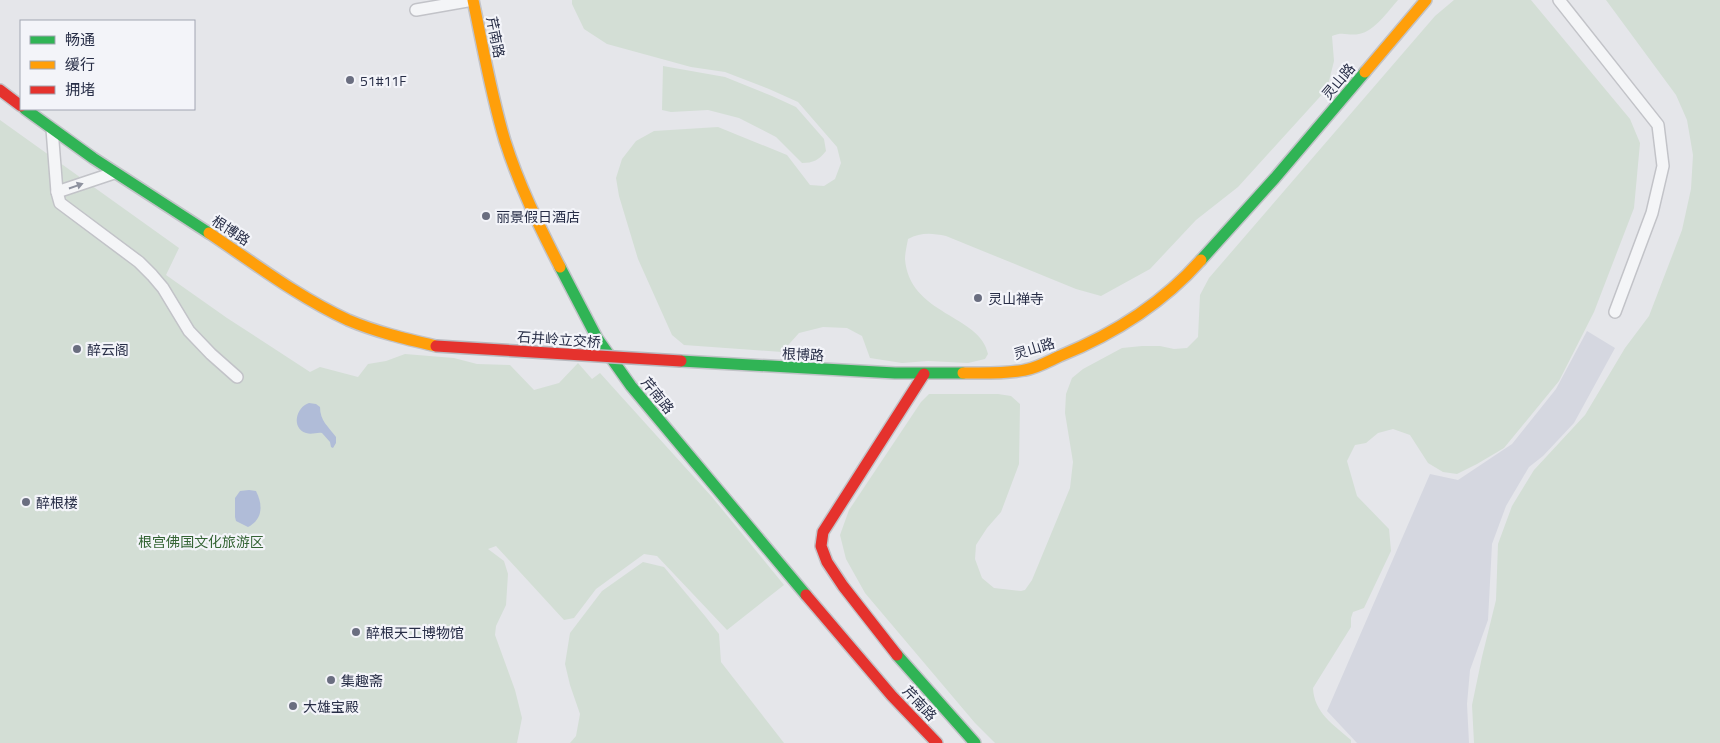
<svg xmlns="http://www.w3.org/2000/svg" width="1720" height="743" font-family="'Titillium Web','Noto Sans SC',sans-serif">
  <style>
    .built { fill: #d5d7e0 }
    .green { fill: #d3ded5 }
    .water { fill: #b0bcd8 }
    .lines { fill: none; stroke-linecap: round; stroke-linejoin: round }
    .street-casing { stroke: #c2c3c8; stroke-width: 14 }
    .fast-casing { stroke: #c2c3c8; stroke-width: 14 }
    .slow-casing { stroke: #c2c3c8; stroke-width: 14 }
    .jam-casing { stroke: #c2c3c8; stroke-width: 14 }
    .street { stroke: #f4f5f7; stroke-width: 11 }
    .fast { stroke: #30b455; stroke-width: 11 }
    .slow { stroke: #ff9f0a; stroke-width: 11 }
    .jam { stroke: #e5322d; stroke-width: 11 }
    .jam-bridge-casing { stroke: #b7b9bf; stroke-width: 14; stroke-linecap: butt }
    .jam-bridge { stroke: #e5322d; stroke-width: 11 }
    .oneway { fill: #8e929f }
    .poi-dot { fill: #6a6e80; stroke: #f3f4f9; stroke-width: 2 }
    .labels { text-anchor: middle; dominant-baseline: central; stroke-width: 4.5; stroke-linejoin: round; paint-order: stroke }
    .street-label { font-size: 14px; fill: #282e47; stroke: #f3f4f9 }
    .poi-label { font-size: 14px; fill: #282e47; stroke: #f3f4f9; text-anchor: start }
    .park-label { font-size: 14px; fill: #346434; stroke: #f3f4f9 }
  </style>
  <rect width="100%" height="100%" fill="#e5e6ea"/>
  <!-- built -->
  <polygon class="built" points="1587,331 1615,348 1574,423 1543,456 1529,467 1506,506 1492,544 1488,620 1470,670 1467,704 1469,743 1357,743 1327,711 1430,474 1458,480 1512,444 1556,389"/>
  <!-- green -->
  <g class="green">
    <path d="M572,0H1398C1388,11 1375,31 1359,34C1348,36 1343,31 1332,36L1334,61L1327,89L1238,187L1196,220L1150,269L1101,296L1076,289L946,236C932,233 921,232 908,239C907,245 905,253 905,259C909,315 981,315 988,354L985,359L968,363L928,361L902,363L870,358L862,336L847,328L823,327L799,333L782,352L684,345L672,335L638,259L619,196L616,178L622,159L636,141L654,131L718,127L787,155L810,185L824,186L835,179L841,163L837,147L798,102L769,89L725,72L691,67L607,44L584,29L572,4Z"/>
    <path d="M1454,0H1531L1630,119L1640,143L1634,208L1594,312L1559,381L1504,448L1477,464L1457,474L1443,472L1428,463L1410,435L1393,429L1378,433L1366,443L1355,445L1347,461L1357,496L1389,529L1391,551L1364,608L1353,612L1351,618V627L1313,688C1314,713 1334,725 1351,740V743H995L975,723L865,593L846,559L840,535L849,510L921,402L929,394H998L1011,396L1020,404L1019,464L1001,512L987,528L976,545L975,559L982,578L994,588L1021,591L1025,590L1032,580L1070,488L1073,462L1065,413L1066,394L1072,378L1083,369L1122,348L1142,346H1160L1174,349L1187,348L1198,337L1200,295L1209,278L1435,16Z"/>
    <polygon points="1606,0 1720,0 1720,743 1474,743 1472,705 1482,657 1496,600 1498,544 1512,506 1534,470 1585,415 1625,348 1649,316 1682,230 1691,189 1693,155 1687,120 1676,95"/>
    <path d="M663,66L725,77L772,96L796,107L824,139L826,151C819,160 813,163 802,163L776,137L739,118L708,110L671,112L662,110Z"/>
    <polygon points="0,120 179,248 166,275 227,318 310,372 320,367 358,377 368,364 386,361 405,354 454,358 477,364 510,365 534,390 559,383 578,363 592,379 600,373 712,497 784,585 727,630 657,556 644,554 596,589 574,618 564,620 496,546 488,549 504,561 508,574 506,605 496,626 495,635 515,690 522,718 517,743 0,743"/>
    <polygon points="643,562 664,567 705,616 719,634 721,662 784,743 570,743 576,736 580,714 570,685 565,664 570,633 602,591"/>
  </g>
  <!-- water -->
  <g class="water">
    <path d="M309,403L316,404L320,407C320,421 328,426 336,437V443L333,448L331,447L330,442L322,433C317,432 312,435 306,433C291,428 296,407 309,403Z"/>
    <path d="M249,490L256,491C263,505 263,519 248,527L236,521L235,517V498L240,491Z"/>
  </g>
  <g class="lines">
    <defs>
      <g id="street">
        <polyline points="1559,0 1658,125 1663,166 1652,213 1615,312"/>
        <polyline points="416,10 473,0"/>
        <polyline points="52,129 57,192 114,173"/>
        <polyline points="57,192 60,203 139,262 152,275 163,288 189,331 211,354 237,377"/>
      </g>
      <g id="fast">
        <polyline points="25,109 93,158 209,233"/>
        <polyline points="1201,260 1275,178 1365,72"/>
        <polyline points="560,267 597,338 631,386 806,595"/>
        <polyline points="681,361 895,373 963,373"/>
        <polyline points="897,655 975,743"/>
      </g>
      <g id="slow">
        <path d="M473,0C483,47 491,95 505,141C519,185 539,226 560,267"/>
        <polyline points="1365,72 1426,0"/>
        <path d="M209,233C254,263 298,297 348,320C376,332 406,339 436,346"/>
        <path d="M963,373C983,373 1005,374 1025,370C1037,368 1049,361 1060,356C1114,334 1162,304 1201,260"/>
      </g>
      <g id="jam">
        <polyline points="0,90 21,106"/>
        <polyline points="806,595 892,696 937,743"/>
        <polyline points="897,655 843,586 827,562 821,546 823,532 924,374"/>
      </g>
    </defs>
    <!-- street casing -->
    <use href="#street" class="street-casing"/>
    <!-- fast casing -->
    <use href="#fast" class="fast-casing"/>
    <!-- slow casing -->
    <use href="#slow" class="slow-casing"/>
    <!-- jam casing -->
    <use href="#jam" class="jam-casing"/>
    <!-- street -->
    <use href="#street" class="street"/>
    <!-- fast -->
    <use href="#fast" class="fast"/>
    <!-- slow -->
    <use href="#slow" class="slow"/>
    <!-- jam -->
    <use href="#jam" class="jam"/>
    <defs>
      <polyline id="jam-bridge" points="436,346 681,361"/>
    </defs>
    <!-- jam-bridge casing -->
    <use href="#jam-bridge" class="jam-bridge-casing"/>
    <!-- jam-bridge -->
    <use href="#jam-bridge" class="jam-bridge"/>
  </g>
  <!-- one-way arrows -->
  <defs><path id="oneway-solid" d="M-6-.8H1V-3.2L6.5 0L1 3.2V.8H-6Z" transform="scale(1.25)"/></defs>
  <use class="oneway" href="#oneway-solid" transform="translate(76 186) rotate(-19)"/>
  <!-- markers -->
  <g class="poi-dot">
    <circle cx="350" cy="80" r="5"/>
    <circle cx="486" cy="216" r="5"/>
    <circle cx="978" cy="298" r="5"/>
    <circle cx="77" cy="349" r="5"/>
    <circle cx="26" cy="502" r="5"/>
    <circle cx="356" cy="632" r="5"/>
    <circle cx="331" cy="680" r="5"/>
    <circle cx="293" cy="706" r="5"/>
  </g>
  <g class="labels">
    <!-- street labels -->
    <g class="street-label">
      <text transform="translate(496 37) rotate(79)">芹南路</text>
      <text transform="translate(1338 81) rotate(-50)">灵山路</text>
      <text transform="translate(231 230) rotate(33)">根博路</text>
      <text transform="translate(559 339) rotate(4)">石井岭立交桥</text>
      <text transform="translate(1034 348) rotate(-17)">灵山路</text>
      <text transform="translate(803 354) rotate(3)">根博路</text>
      <text transform="translate(658 395) rotate(51)">芹南路</text>
      <text transform="translate(920 703) rotate(47)">芹南路</text>
    </g>
    <!-- poi labels -->
    <g class="poi-label">
      <text x="360" y="80">51#11F</text>
      <text x="496" y="216">丽景假日酒店</text>
      <text x="988" y="298">灵山禅寺</text>
      <text x="87" y="349">醉云阁</text>
      <text x="36" y="502">醉根楼</text>
      <text x="366" y="632">醉根天工博物馆</text>
      <text x="341" y="680">集趣斋</text>
      <text x="303" y="706">大雄宝殿</text>
    </g>
    <!-- park labels -->
    <g class="park-label">
      <text x="201" y="541">根宫佛国文化旅游区</text>
    </g>
  </g>
  <!-- legend -->
  <rect x="20" y="20" width="175" height="90" fill="#f3f4f9" stroke="#a2a5b2"/>
  <rect x="30" y="36" width="25" height="8" fill="#30b455" stroke="#a2a5b2"/>
  <text x="65" y="45" font-size="15" fill="#282e47">畅通</text>
  <rect x="30" y="61" width="25" height="8" fill="#ff9f0a" stroke="#a2a5b2"/>
  <text x="65" y="70" font-size="15" fill="#282e47">缓行</text>
  <rect x="30" y="86" width="25" height="8" fill="#e5322d" stroke="#a2a5b2"/>
  <text x="65" y="95" font-size="15" fill="#282e47">拥堵</text>
</svg>
